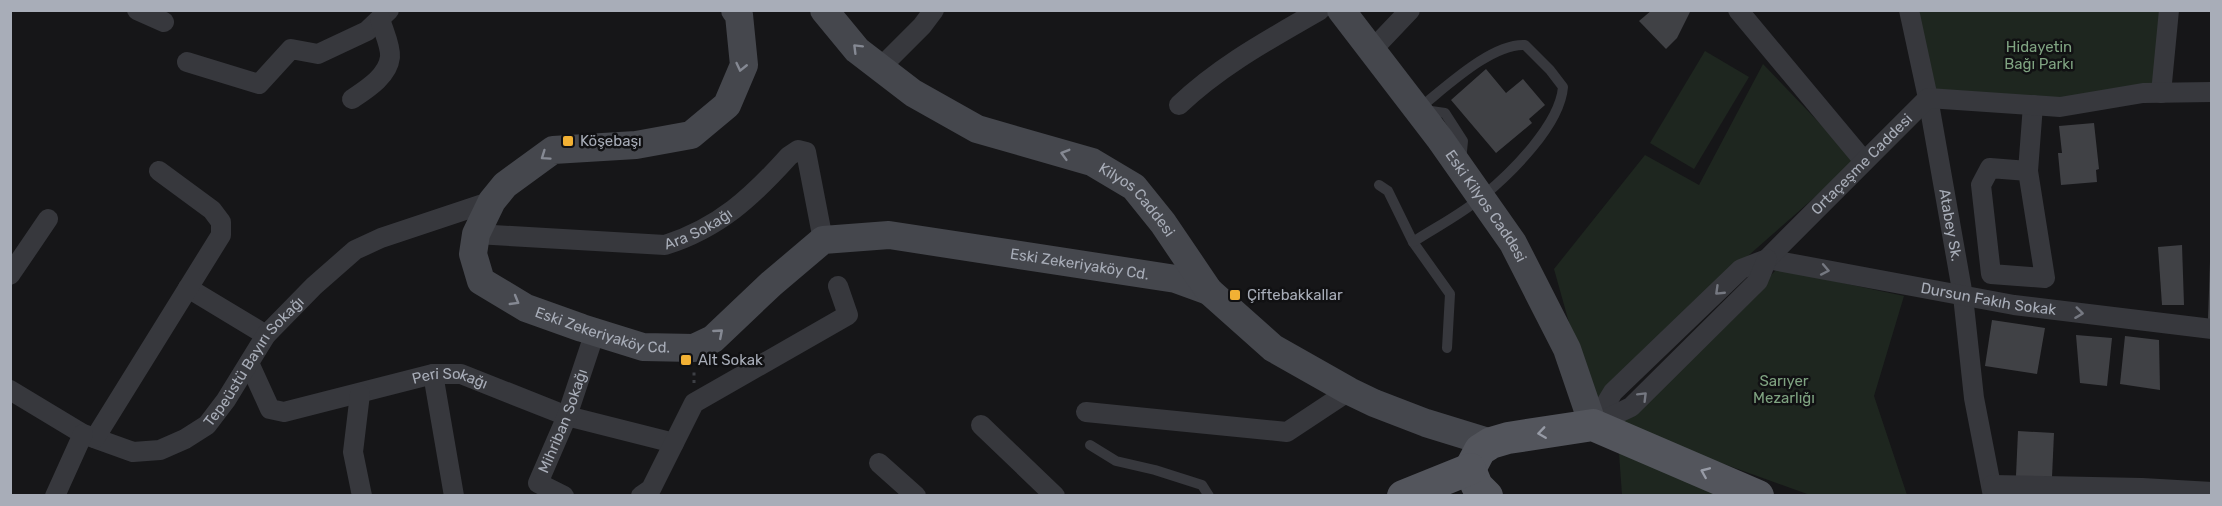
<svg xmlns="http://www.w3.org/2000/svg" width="2222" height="506" font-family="Rubik,sans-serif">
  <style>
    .green { fill: #1e261f }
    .building { fill: #404145 }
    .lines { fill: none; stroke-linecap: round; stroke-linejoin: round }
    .path { stroke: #3d3f44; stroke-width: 3; stroke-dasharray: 3 4.5; stroke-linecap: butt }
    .lane { stroke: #37383d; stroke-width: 10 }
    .street { stroke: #37383d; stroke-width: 20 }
    .secondary { stroke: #45474d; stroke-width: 28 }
    .primary { stroke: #53555c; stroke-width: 32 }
    .oneway { stroke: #858993 }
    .oneway2 { stroke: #757881 }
    .oneway3 { stroke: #979ba6 }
    .poi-dot { fill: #f2b134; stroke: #111113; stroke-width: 2 }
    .labels { text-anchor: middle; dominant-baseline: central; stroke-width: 5; stroke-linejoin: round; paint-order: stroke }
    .park-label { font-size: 15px; fill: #7fa381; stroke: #111113 }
    .poi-label { font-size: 15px; fill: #a8adb8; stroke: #111113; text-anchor: start }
    .street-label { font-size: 15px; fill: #a8adb8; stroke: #111113 }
  </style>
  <rect width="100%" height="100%" fill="#161618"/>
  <!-- green -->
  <g class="green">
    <polygon points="1913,11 2165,11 2156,89 2053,101 1931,95"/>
    <polygon points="1705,51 1749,77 1694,169 1650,143"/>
    <polygon points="1763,64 1856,161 1724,277 1594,412 1554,269 1645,155 1699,185"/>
    <polygon points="1777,269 1904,296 1874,396 1907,495 1810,495 1613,424 1631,416"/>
    <polygon points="1618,439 1766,495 1622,495"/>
  </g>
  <!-- building -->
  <g class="building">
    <polygon points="1652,10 1691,10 1677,38 1666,49 1639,21"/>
    <polygon points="1486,69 1506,93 1523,79 1545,105 1529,119 1532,123 1496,153 1451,100"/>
    <polygon points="2094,123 2099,169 2096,170 2097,182 2061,185 2058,153 2062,153 2059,126"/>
    <polygon points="2182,245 2184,305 2162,305 2158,247"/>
    <polygon points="2210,262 2212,262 2212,320 2208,320"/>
    <polygon points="1992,320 2045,328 2037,374 1985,366"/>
    <polygon points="2076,335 2112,338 2107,386 2080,383"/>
    <polygon points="2125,336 2159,340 2160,390 2120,384"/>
    <polygon points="2018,431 2054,433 2052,477 2016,476"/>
  </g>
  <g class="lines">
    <!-- path -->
    <polyline class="path" points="694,383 694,369"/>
    <!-- lane -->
    <g class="lane">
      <polyline points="1424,110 1445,113 1463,141 1461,161"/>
      <polyline points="1379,185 1388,191 1413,242 1450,294 1447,348"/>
      <path d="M1413,242C1436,227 1462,214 1483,196C1511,173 1560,125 1563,87L1550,70L1525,45C1491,43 1444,89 1418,109"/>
      <polyline points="1090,445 1116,461 1155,470 1202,485 1209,496"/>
    </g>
    <!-- street -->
    <g class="street">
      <polyline points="137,10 164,22"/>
      <polyline points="1738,10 1864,161"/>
      <path id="s1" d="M1909,10L1928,98L1963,296L1974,398L1993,496"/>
      <polyline points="1372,50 1410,10"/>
      <polyline points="187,62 259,84 291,49 318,54 367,31 389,10"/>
      <polyline points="880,68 922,26 934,10"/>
      <polyline points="2161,93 2169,10"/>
      <path d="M352,99C367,89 388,76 390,57C391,46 383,30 380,19"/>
      <path d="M1179,105C1221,65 1270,39 1320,10"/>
      <polyline points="2028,171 2045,278 1991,274 1981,185 1990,168 2028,171 2033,105"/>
      <path id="s2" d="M476,234L665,245C719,228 752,197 789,156L798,150L806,152L823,240"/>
      <path id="s3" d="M1767,259L2014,305L2212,329"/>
      <polyline points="10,275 48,219"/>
      <polyline points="188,288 266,335"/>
      <path id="s4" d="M249,363L270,409L284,412L433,374H461L567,416L674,443"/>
      <polyline points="433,374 454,496"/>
      <path id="s5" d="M10,390L83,434L133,452L160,450L185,439L207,425L226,400L266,335L314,286L355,250L381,238L492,201"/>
      <polyline points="360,394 353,452 362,496"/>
      <polyline points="1086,412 1287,432 1349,391"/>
      <polyline points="981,425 1055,496"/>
      <path id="s6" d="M1593,425L1613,392L1741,269L1767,259L1928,98L2060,107L2143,93L2212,92"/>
      <polyline points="1593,425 1631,407 1758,281 1767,259"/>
      <polyline points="95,438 221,235 221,222 212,210 159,171"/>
      <polyline points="879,463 916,496"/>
      <polyline points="1992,485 2142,488 2212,492"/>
      <polyline points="55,496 83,434"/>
      <path id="s7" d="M564,496L538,483L567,416L595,332"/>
      <polyline points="641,496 651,489 694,403 848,315 838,286"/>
    </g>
    <!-- secondary -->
    <g class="secondary">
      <path id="s8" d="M735,10L739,15L744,65L727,105L691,135L636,145L553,150L505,185L492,201L476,234L473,254L481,281L526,308L582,328L643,347L694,348L713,339L771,284L823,240L889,235L1176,279L1209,291"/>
      <path id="s9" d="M824,10L857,50L913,93L977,129L1092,162L1134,187L1163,223L1209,291L1273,348L1349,391L1374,403L1426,423L1491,443"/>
      <path id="s10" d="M1341,10L1440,139L1513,243L1567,349L1593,425"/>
    </g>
    <!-- primary -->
    <g class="primary">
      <polyline points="1470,469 1480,450 1491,443 1508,438 1593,425 1758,496"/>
      <polyline points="1470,469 1477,486 1487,496"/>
      <polyline points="1403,496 1470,469"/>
    </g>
  </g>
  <!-- one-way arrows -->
  <defs><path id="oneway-chevron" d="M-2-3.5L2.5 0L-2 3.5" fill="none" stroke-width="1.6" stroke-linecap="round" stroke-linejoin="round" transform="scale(1.5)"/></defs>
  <g class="oneway">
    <use href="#oneway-chevron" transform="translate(857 48) rotate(-135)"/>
    <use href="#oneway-chevron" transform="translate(741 67) rotate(103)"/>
    <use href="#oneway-chevron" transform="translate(1065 154) rotate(-164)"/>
    <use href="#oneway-chevron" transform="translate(545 156) rotate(145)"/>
    <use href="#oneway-chevron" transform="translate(515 301) rotate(30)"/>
    <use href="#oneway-chevron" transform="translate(719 333) rotate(-41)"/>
  </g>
  <g class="oneway2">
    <use href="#oneway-chevron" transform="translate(1825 270) rotate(11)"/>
    <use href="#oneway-chevron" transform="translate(1719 291) rotate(136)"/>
    <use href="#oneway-chevron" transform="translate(2079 313) rotate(7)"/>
    <use href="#oneway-chevron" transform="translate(1643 396) rotate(-45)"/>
  </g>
  <g class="oneway3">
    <use href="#oneway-chevron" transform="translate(1542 433) rotate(172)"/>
    <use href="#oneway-chevron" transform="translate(1705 472) rotate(-157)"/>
  </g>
  <!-- markers -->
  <g class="poi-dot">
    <rect x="562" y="135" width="12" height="12" rx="3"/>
    <rect x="1229" y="289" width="12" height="12" rx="3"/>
    <rect x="680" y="354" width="12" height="12" rx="3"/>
  </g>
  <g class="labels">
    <!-- park labels -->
    <g class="park-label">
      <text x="2039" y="47">Hidayetin<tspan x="2039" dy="17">Bağı Parkı</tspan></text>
      <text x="1784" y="381">Sarıyer<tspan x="1784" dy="17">Mezarlığı</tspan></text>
    </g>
    <!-- poi labels -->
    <g class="poi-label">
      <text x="580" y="141">Köşebaşı</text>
      <text x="1247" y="295">Çiftebakkallar</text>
      <text x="698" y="360">Alt Sokak</text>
    </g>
    <!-- street labels -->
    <g class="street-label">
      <text stroke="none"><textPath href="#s6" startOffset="378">Ortaçeşme Caddesi</textPath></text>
      <text stroke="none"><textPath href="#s9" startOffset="375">Kilyos Caddesi</textPath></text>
      <text stroke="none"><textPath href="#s10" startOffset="244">Eski Kilyos Caddesi</textPath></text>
      <text stroke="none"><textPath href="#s2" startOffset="226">Ara Sokağı</textPath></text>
      <text stroke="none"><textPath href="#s1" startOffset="219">Atabey Sk.</textPath></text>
      <text stroke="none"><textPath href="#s8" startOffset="1106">Eski Zekeriyaköy Cd.</textPath></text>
      <text stroke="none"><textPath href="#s3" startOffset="225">Dursun Fakıh Sokak</textPath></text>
      <text stroke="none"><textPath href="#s8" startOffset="584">Eski Zekeriyaköy Cd.</textPath></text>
      <text stroke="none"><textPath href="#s5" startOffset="298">Tepeüstü Bayırı Sokağı</textPath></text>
      <text stroke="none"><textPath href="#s4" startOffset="236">Peri Sokağı</textPath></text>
      <text stroke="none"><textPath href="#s7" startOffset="96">Mihriban Sokağı</textPath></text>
    </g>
  </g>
  <!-- border -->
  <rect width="2222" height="506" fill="none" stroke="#a8adb8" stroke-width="24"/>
</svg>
